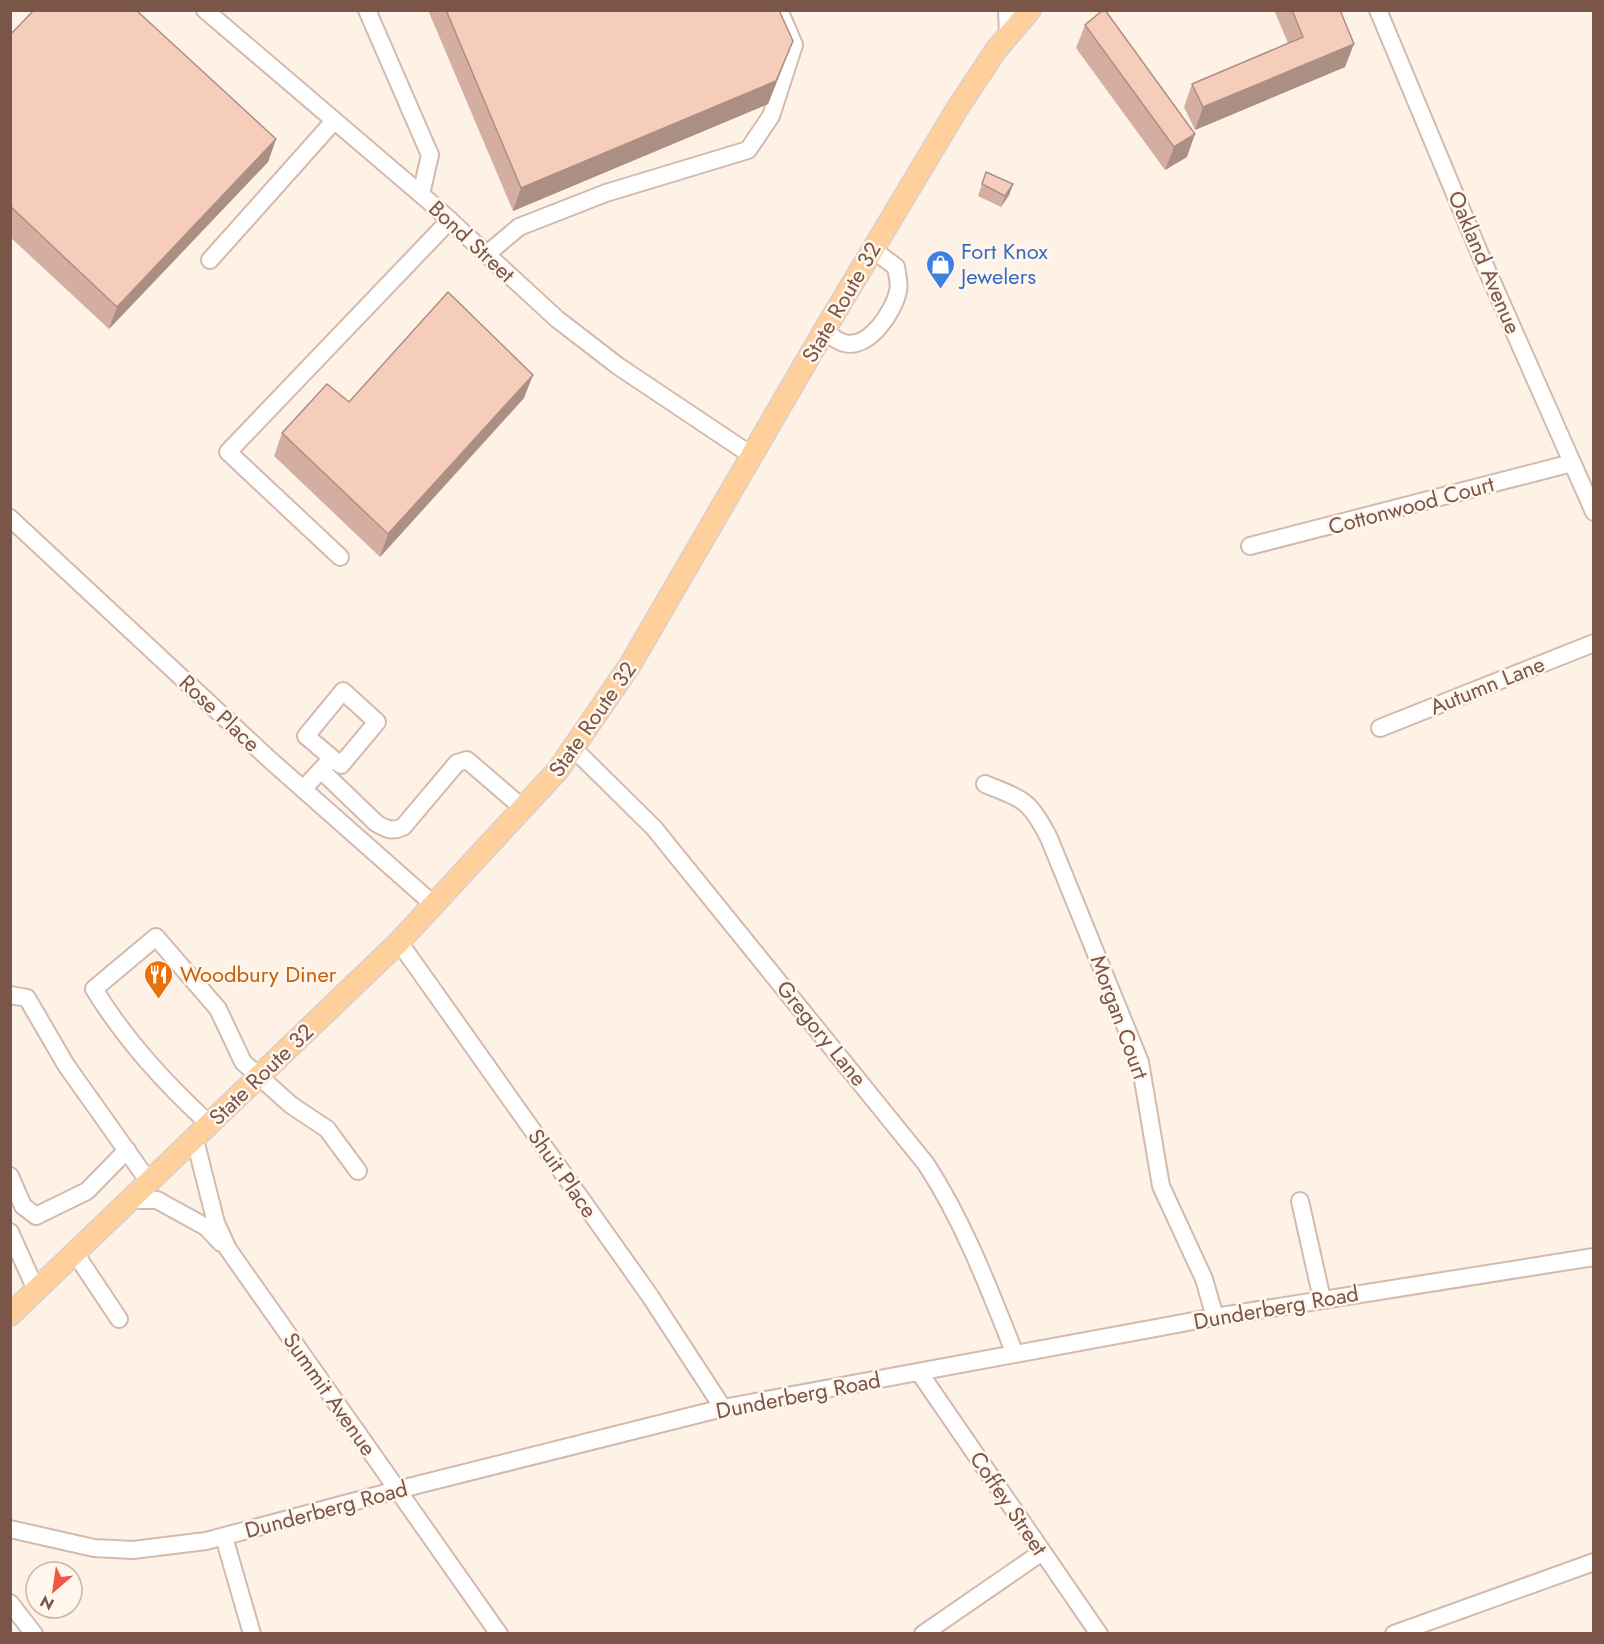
<svg xmlns="http://www.w3.org/2000/svg" width="1604" height="1644" font-family="Jost,sans-serif">
  <style>
    .lines { fill: none; stroke-linecap: round; stroke-linejoin: round }
    .minor-casing { stroke: #d4baad; stroke-width: 20 }
    .major-casing { stroke: #dacfcc; stroke-width: 24 }
    .minor { stroke: #fff; stroke-width: 16 }
    .major { stroke: #ffd09b; stroke-width: 21 }
    .wall { fill: #d4afa1 }
    .shaded-wall { fill: #ac8f83 }
    .building { fill: #f6ccbb; stroke: #ac8f83; stroke-width: 1.5 }
    .labels { text-anchor: middle; dominant-baseline: central; stroke-width: 5; stroke-linejoin: round; paint-order: stroke }
    .street-label { font-size: 22px; fill: #7a5548; stroke: #fff6ed }
    .shop-label { font-size: 22px; fill: #366cbe; stroke: #fff6ed; text-anchor: start }
    .food-label { font-size: 22px; fill: #c56008; stroke: #fff6ed; text-anchor: start }
  </style>
  <rect width="100%" height="100%" fill="#fef2e6"/>
  <g class="lines">
    <defs>
      <g id="minor">
        <polyline points="205,10 431,203 557,319 618,366 751,455"/>
        <polyline points="367,10 430,155 421,194"/>
        <polyline points="1007,10 1008,34"/>
        <polyline points="1378,10 1482,259 1594,512"/>
        <polyline points="487,254 519,227 606,193 748,150 771,116 794,45 779,10"/>
        <polyline points="210,260 334,121"/>
        <path d="M824,331C830,335 837,341 844,343C869,350 894,311 898,291C900,284 897,274 896,267L872,249"/>
        <polyline points="10,518 269,759 433,904"/>
        <polyline points="1250,546 1572,463"/>
        <polyline points="340,557 228,452 450,220"/>
        <polyline points="1380,728 1594,643"/>
        <path d="M574,749L654,828L926,1164C965,1224 989,1289 1015,1354"/>
        <polyline points="321,770 332,758 341,765 377,722 343,691 306,736 332,758"/>
        <path d="M985,784C1024,800 1029,799 1049,838L1140,1062L1161,1186L1204,1279L1215,1317"/>
        <path d="M303,789L321,770L376,823C386,829 392,832 403,827L457,763L467,760L524,809"/>
        <polyline points="399,942 650,1296 723,1408"/>
        <polyline points="10,995 27,998 66,1065 149,1182"/>
        <path d="M209,1124C165,1083 126,1041 94,989L156,937L218,1009L243,1062L291,1105L327,1129L358,1171"/>
        <polyline points="195,1140 216,1223 228,1249 499,1634"/>
        <polyline points="10,1176 23,1206 36,1216 87,1191 127,1150"/>
        <polyline points="130,1200 157,1200 206,1227 221,1243"/>
        <polyline points="1300,1201 1322,1299"/>
        <polyline points="10,1232 36,1290"/>
        <polyline points="75,1253 119,1319"/>
        <polyline points="919,1372 1099,1634"/>
        <polyline points="10,1529 94,1548 133,1550 206,1541 397,1490 723,1408 1215,1317 1594,1257"/>
        <polyline points="224,1537 252,1634"/>
        <polyline points="10,1603 34,1634"/>
        <polyline points="923,1634 1042,1552"/>
        <polyline points="1394,1634 1594,1562"/>
      </g>
      <polyline id="major" points="10,1315 399,942 558,770 630,665 824,331 957,109 996,50 1030,10"/>
    </defs>
    <!-- minor casing -->
    <use href="#minor" class="minor-casing"/>
    <!-- major casing -->
    <use href="#major" class="major-casing"/>
    <!-- minor -->
    <use href="#minor" class="minor"/>
    <!-- major -->
    <use href="#major" class="major"/>
  </g>
  <!-- wall -->
  <g class="wall">
    <polygon points="428,10 779,10 784,64 768,104 513,211"/>
    <polygon points="1274,10 1340,10 1345,67 1195,130 1184,107 1192,84 1288,43"/>
    <polygon points="1085,25 1187,157 1165,170 1076,48"/>
    <polygon points="10,35 276,139 268,162 109,329 10,237"/>
    <polygon points="986,172 1013,184 1009,195 1001,207 978,196"/>
    <polygon points="524,398 380,557 274,456 282,433 349,402"/>
  </g>
  <!-- shaded-wall -->
  <g class="shaded-wall">
    <polygon points="793,41 768,104 513,211 521,188"/>
    <polygon points="1354,44 1345,67 1195,130 1203,107"/>
    <polygon points="1195,134 1187,157 1165,170 1174,147"/>
    <polygon points="276,139 268,162 109,329 117,307"/>
    <polygon points="1013,184 1009,195 1001,207 1005,196"/>
    <polygon points="533,375 524,398 380,557 388,534"/>
  </g>
  <!-- building -->
  <g class="building">
    <polygon points="34,10 136,10 276,139 117,307 10,206 10,35"/>
    <polygon points="446,10 779,10 793,41 776,81 521,188"/>
    <polygon points="1103,10 1105,10 1195,134 1174,147 1085,25"/>
    <polygon points="1292,10 1340,10 1354,44 1203,107 1192,84 1303,37"/>
    <polygon points="986,172 1013,184 1005,196 982,184"/>
    <polygon points="448,292 533,375 388,534 282,433 327,384 349,402"/>
  </g>
  <!-- icons -->
  <defs>
    <symbol id="shop-pin" viewBox="-11 -11 22 30"><path d="M0 17L-7.5 6A9.5 9.5 0 1 1 7.5 6Z" fill="#3f7fe0" stroke="#fff6ed"/><path d="M-5-2.5h2.3a2.7 3.5 0 0 1 5.4 0H5L5.5 6h-11ZM-1.5-2.5h3a1.5 2.3 0 0 0-3 0Z" fill="#fff"/></symbol>
    <symbol id="restaurant-pin" viewBox="-11 -11 22 30"><path d="M0 17L-7.5 6A9.5 9.5 0 1 1 7.5 6Z" fill="#e8710a" stroke="#fff6ed"/><path d="M-5-6h1v4h1v-4h1v4h1v-4h1v5L-1.5 .5V6h-2V.5L-5-1ZM5-6V6H3V1.5H1.5Q1.5-4 5-6Z" fill="#fff"/></symbol>
  </defs>
  <g fill-rule="evenodd">
    <use href="#shop-pin" x="924" y="248" width="33" height="45"/>
    <use href="#restaurant-pin" x="142" y="958" width="33" height="45"/>
  </g>
  <g class="labels">
    <!-- street labels -->
    <g class="street-label">
      <text transform="translate(472 241) rotate(43)">Bond Street</text>
      <text transform="translate(1485 262) rotate(67)">Oakland Avenue</text>
      <text transform="translate(841 302) rotate(-60)">State Route 32</text>
      <text transform="translate(1411 505) rotate(-15)">Cottonwood Court</text>
      <text transform="translate(1487 685) rotate(-22)">Autumn Lane</text>
      <text transform="translate(220 713) rotate(43)">Rose Place</text>
      <text transform="translate(592 719) rotate(-55)">State Route 32</text>
      <text transform="translate(1120 1017) rotate(70)">Morgan Court</text>
      <text transform="translate(822 1033) rotate(51)">Gregory Lane</text>
      <text transform="translate(261 1074) rotate(-44)">State Route 32</text>
      <text transform="translate(563 1173) rotate(55)">Shuit Place</text>
      <text transform="translate(1276 1307) rotate(-10)">Dunderberg Road</text>
      <text transform="translate(330 1394) rotate(55)">Summit Avenue</text>
      <text transform="translate(798 1395) rotate(-11)">Dunderberg Road</text>
      <text transform="translate(1009 1503) rotate(56)">Coffey Street</text>
      <text transform="translate(326 1509) rotate(-15)">Dunderberg Road</text>
    </g>
    <!-- shop labels -->
    <g class="shop-label">
      <text x="961" y="251">Fort Knox<tspan x="961" dy="25">Jewelers</tspan></text>
    </g>
    <!-- food labels -->
    <g class="food-label">
      <text x="180" y="974">Woodbury Diner</text>
    </g>
  </g>
  <!-- border -->
  <rect width="1604" height="1644" fill="none" stroke="#7a5548" stroke-width="24"/>
  <!-- north arrow -->
  <g transform="translate(54 1590) rotate(209)"><circle r="28" fill="#fff6ed" stroke="#cab6ab" stroke-width="1.5"/>
  <path d="M0-4.5L10 22L0 15L-10 22Z" fill="#f15742"/>
  <text y="-9" font-size="16" font-weight="bold" text-anchor="middle" fill="#7a5548">N</text>
  </g>
</svg>
